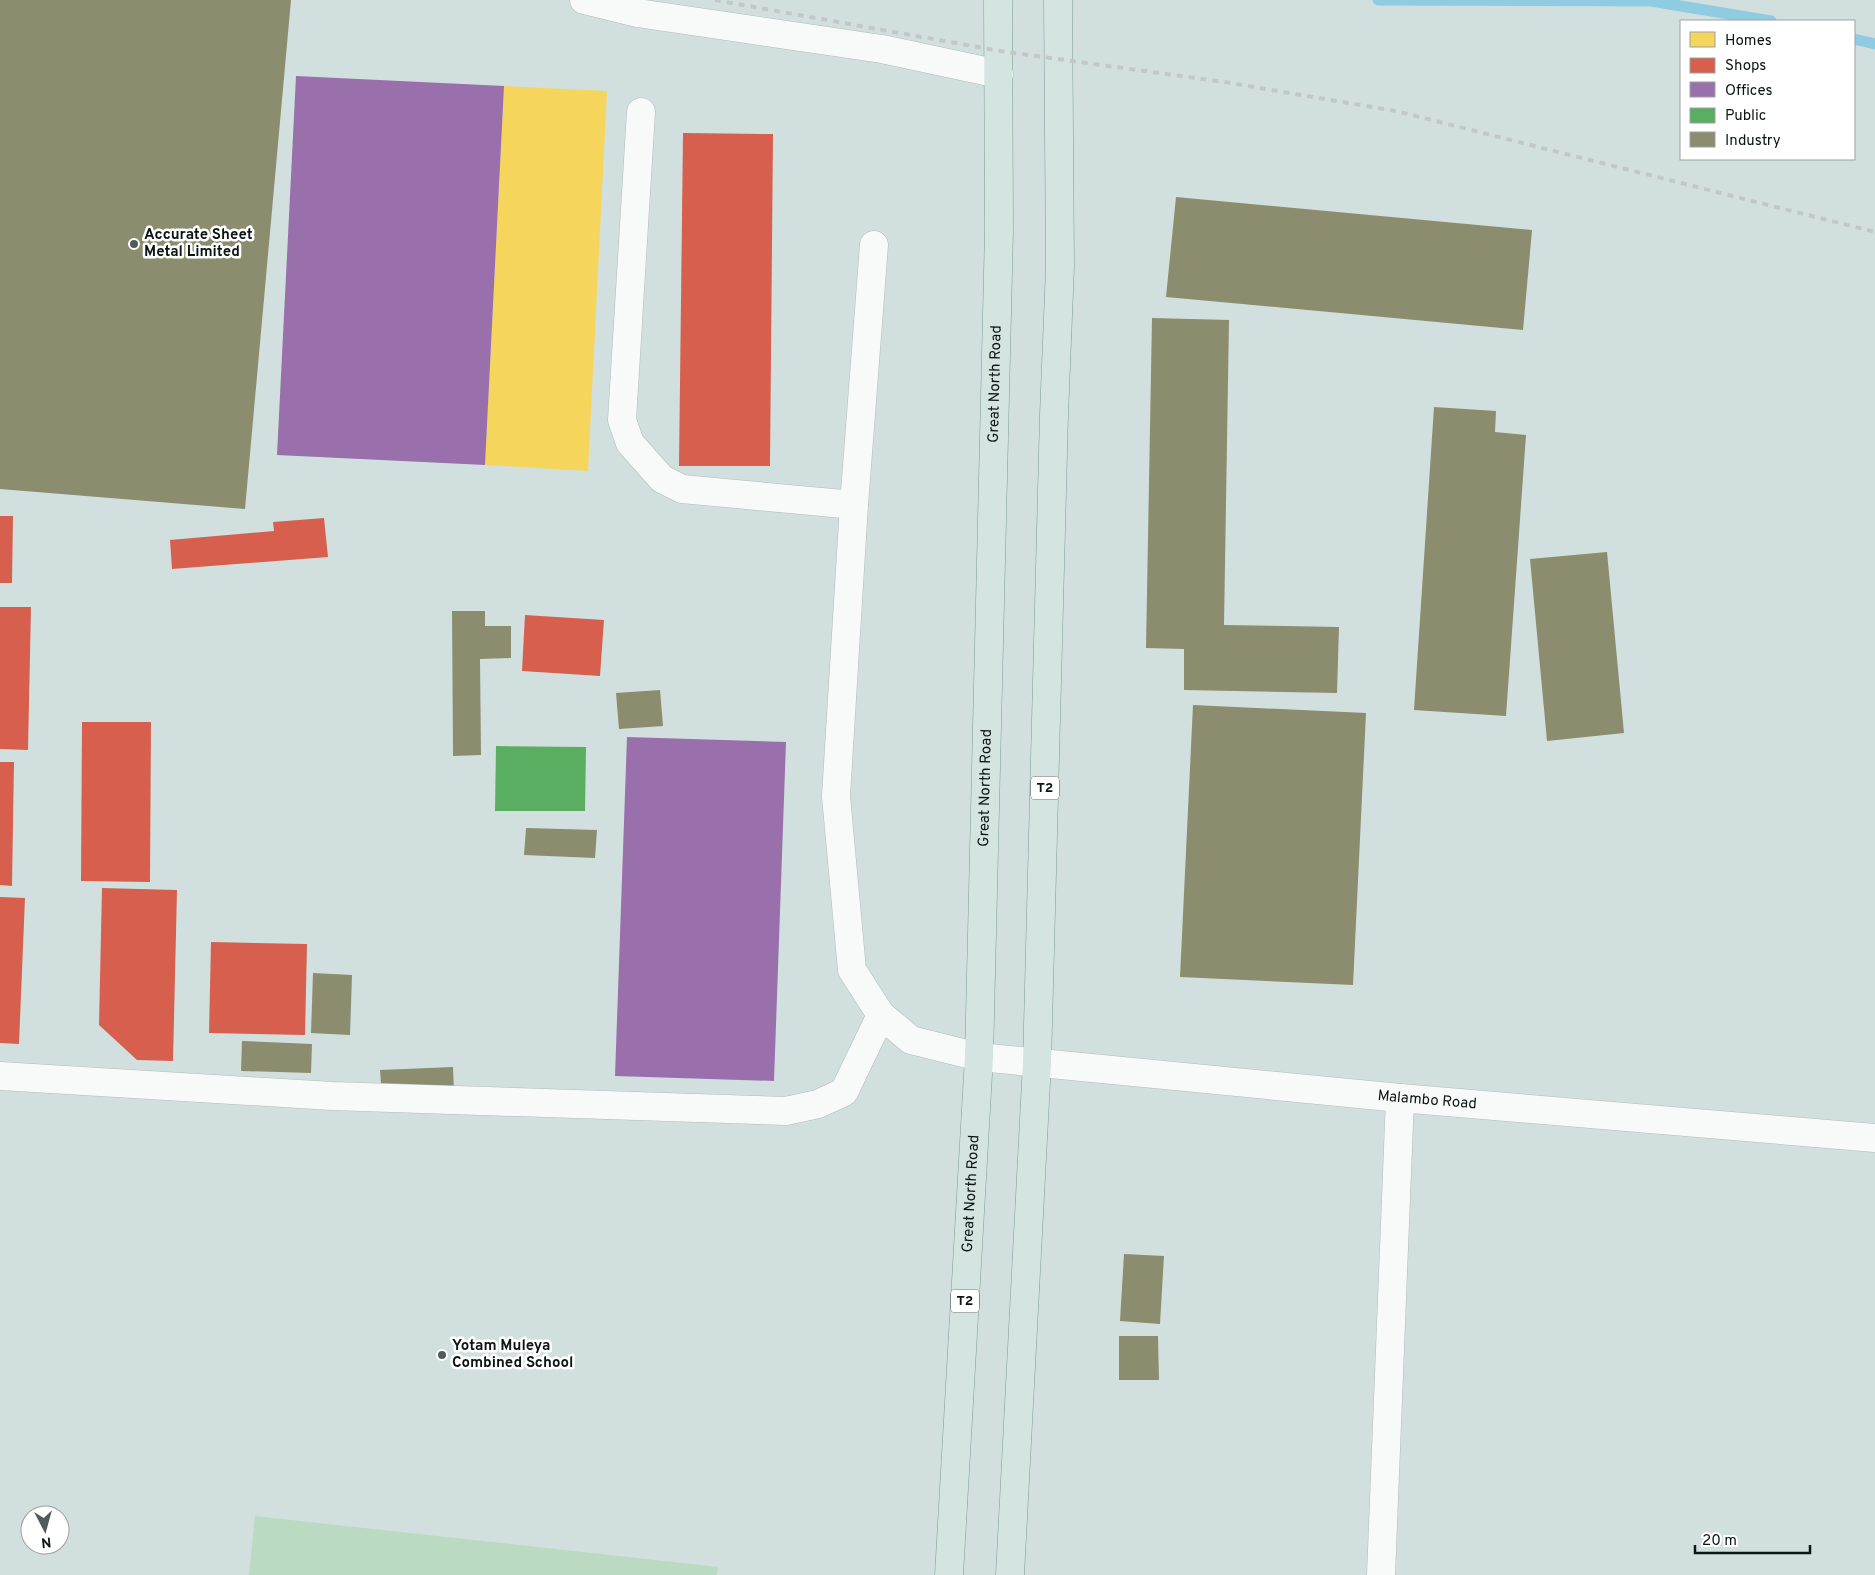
<svg xmlns="http://www.w3.org/2000/svg" width="1875" height="1575" font-family="Overpass,sans-serif">
  <style>
    .green { fill: #bbdac2 }
    .homes { fill: #f6d55c }
    .shops { fill: #d6604d }
    .offices { fill: #9970ab }
    .public { fill: #5aae61 }
    .industry { fill: #8c8c6e }
    .lines { fill: none; stroke-linecap: round; stroke-linejoin: round }
    .stream { stroke: #90cce1; stroke-width: 11 }
    .minor-casing { stroke: #b1bcbb; stroke-width: 29 }
    .major-casing { stroke: #7c9c95; stroke-width: 29 }
    .minor { stroke: #f8fafa; stroke-width: 28 }
    .major { stroke: #d4e4e1; stroke-width: 28 }
    .rail { stroke: #c3c8c7; stroke-width: 4; stroke-dasharray: 6 6; stroke-linecap: butt }
    .poi-dot { fill: #505c5b; stroke: #fff; stroke-width: 2 }
    .labels { text-anchor: middle; dominant-baseline: central; stroke-width: 5; stroke-linejoin: round; paint-order: stroke }
    .shield { fill: #fff; stroke: #545b5a; stroke-width: 1 }
    .shield-label { font-size: 14px; font-weight: bold; fill: #0b1514 }
    .poi-label { font-size: 15px; font-weight: bold; fill: #0b1514; stroke: #fff; text-anchor: start }
    .street-label { font-size: 15px; fill: #0b1514; stroke: #fff }
  </style>
  <rect width="100%" height="100%" fill="#d1e0de"/>
  <!-- green -->
  <polygon class="green" points="255,1516 718,1567 717,1575 249,1575"/>
  <!-- homes -->
  <polygon class="homes" points="504,86 607,91 588,471 485,465"/>
  <!-- shops -->
  <g class="shops">
    <polygon points="683,133 773,134 770,466 679,466"/>
    <polygon points="0,516 13,516 12,583 0,583"/>
    <polygon points="324,518 328,557 172,569 170,540 274,531 273,522"/>
    <polygon points="0,607 31,607 28,750 0,749"/>
    <polygon points="525,615 604,620 600,676 522,671"/>
    <polygon points="82,722 151,722 150,882 81,881"/>
    <polygon points="0,762 14,762 12,886 0,885"/>
    <polygon points="102,888 177,890 173,1061 137,1060 99,1025"/>
    <polygon points="0,897 25,898 19,1044 0,1043"/>
    <polygon points="211,942 307,944 305,1035 209,1033"/>
  </g>
  <!-- offices -->
  <g class="offices">
    <polygon points="296,76 504,86 485,465 277,455"/>
    <polygon points="627,737 786,742 774,1081 615,1076"/>
  </g>
  <!-- public -->
  <polygon class="public" points="496,746 586,747 585,811 495,811"/>
  <!-- industry -->
  <g class="industry">
    <polygon points="0,0 291,0 245,509 0,489"/>
    <polygon points="1176,197 1532,230 1523,330 1166,297"/>
    <polygon points="1152,318 1229,320 1224,625 1339,627 1337,693 1184,690 1184,649 1146,648"/>
    <polygon points="1434,407 1496,411 1495,432 1526,435 1506,716 1414,710"/>
    <polygon points="1607,552 1624,733 1547,741 1530,559"/>
    <polygon points="452,611 485,611 485,626 511,626 511,658 480,659 481,755 453,756"/>
    <polygon points="660,690 663,726 619,729 616,693"/>
    <polygon points="1193,705 1366,713 1353,985 1180,977"/>
    <polygon points="526,828 597,830 595,858 524,855"/>
    <polygon points="313,973 352,975 350,1035 311,1033"/>
    <polygon points="242,1041 312,1044 311,1073 241,1071"/>
    <polygon points="453,1067 454,1093 382,1096 380,1070"/>
    <polygon points="1124,1254 1164,1256 1160,1324 1120,1321"/>
    <polygon points="1119,1336 1158,1336 1159,1380 1119,1380"/>
  </g>
  <g class="lines">
    <!-- stream -->
    <g class="stream">
      <polyline points="1378,0 1651,1 1771,21"/>
      <polyline points="1854,39 1875,44"/>
    </g>
    <defs>
      <g id="minor">
        <polyline points="584,0 637,13 882,49 999,74"/>
        <polyline points="641,112 622,420 630,443 662,479 682,489 854,505"/>
        <path id="s1" d="M874,245L854,505L836,796L852,970L881,1015L911,1040L979,1057L1400,1098L1875,1138"/>
        <polyline points="0,1076 332,1096 786,1111 818,1104 844,1092 881,1015"/>
        <polyline points="1381,1575 1400,1098"/>
      </g>
      <g id="major">
        <path id="s2" d="M949,1575L979,1057L999,231L998,0"/>
        <polyline points="1010,1575 1037,1063 1054,415 1060,267 1058,0"/>
      </g>
    </defs>
    <!-- minor casing -->
    <use href="#minor" class="minor-casing"/>
    <!-- major casing -->
    <use href="#major" class="major-casing"/>
    <!-- minor -->
    <use href="#minor" class="minor"/>
    <!-- major -->
    <use href="#major" class="major"/>
    <!-- rail -->
    <polyline class="rail" points="715,0 1000,51 1224,82 1396,111 1875,232"/>
  </g>
  <!-- markers -->
  <g class="poi-dot">
    <circle cx="134" cy="244" r="5"/>
    <circle cx="442" cy="1355" r="5"/>
  </g>
  <g class="labels">
    <!-- shield labels -->
    <g class="shield">
      <rect x="1031" y="776.5" width="28" height="23" rx="4"/>
      <rect x="951" y="1289.5" width="28" height="23" rx="4"/>
    </g>
    <g class="shield-label">
      <text x="1045" y="788">T2</text>
      <text x="965" y="1301">T2</text>
    </g>
    <!-- poi labels -->
    <g class="poi-label">
      <text x="144" y="235">Accurate Sheet<tspan x="144" dy="17">Metal Limited</tspan></text>
      <text x="452" y="1346">Yotam Muleya<tspan x="452" dy="17">Combined School</tspan></text>
    </g>
    <!-- street labels -->
    <g class="street-label">
      <text stroke="none"><textPath href="#s2" startOffset="1192">Great North Road</textPath></text>
      <text stroke="none"><textPath href="#s2" startOffset="788">Great North Road</textPath></text>
      <text stroke="none"><textPath href="#s1" startOffset="1340">Malambo Road</textPath></text>
      <text stroke="none"><textPath href="#s2" startOffset="382">Great North Road</textPath></text>
    </g>
  </g>
  <!-- legend -->
  <rect x="1680" y="20" width="175" height="140" fill="#ffffff" stroke="#9da1a1"/>
  <rect x="1690" y="32" width="25" height="15" fill="#f6d55c" stroke="#9da1a1"/>
  <text x="1725" y="45" font-size="15" fill="#0b1514">Homes</text>
  <rect x="1690" y="58" width="25" height="15" fill="#d6604d" stroke="#9da1a1"/>
  <text x="1725" y="70" font-size="15" fill="#0b1514">Shops</text>
  <rect x="1690" y="82" width="25" height="15" fill="#9970ab" stroke="#9da1a1"/>
  <text x="1725" y="95" font-size="15" fill="#0b1514">Offices</text>
  <rect x="1690" y="108" width="25" height="15" fill="#5aae61" stroke="#9da1a1"/>
  <text x="1725" y="120" font-size="15" fill="#0b1514">Public</text>
  <rect x="1690" y="132" width="25" height="15" fill="#8c8c6e" stroke="#9da1a1"/>
  <text x="1725" y="145" font-size="15" fill="#0b1514">Industry</text>
  <!-- north arrow -->
  <g transform="translate(45 1530) rotate(174)"><circle r="24" fill="#ffffff" stroke="#9da1a1"/>
  <path d="M0-4L9 19L0 12L-9 19Z" fill="#505c5b"/>
  <text y="-8" font-size="14" font-weight="bold" text-anchor="middle" fill="#0b1514">N</text>
  </g>
  <!-- scale -->
  <path d="M1695 1545v8h115v-8" fill="none" stroke="#0b1514" stroke-width="2.5"/>
  <text x="1702" y="1545" font-size="15" fill="#0b1514" stroke="#ffffff" stroke-width="4" paint-order="stroke">20 m</text>
</svg>
